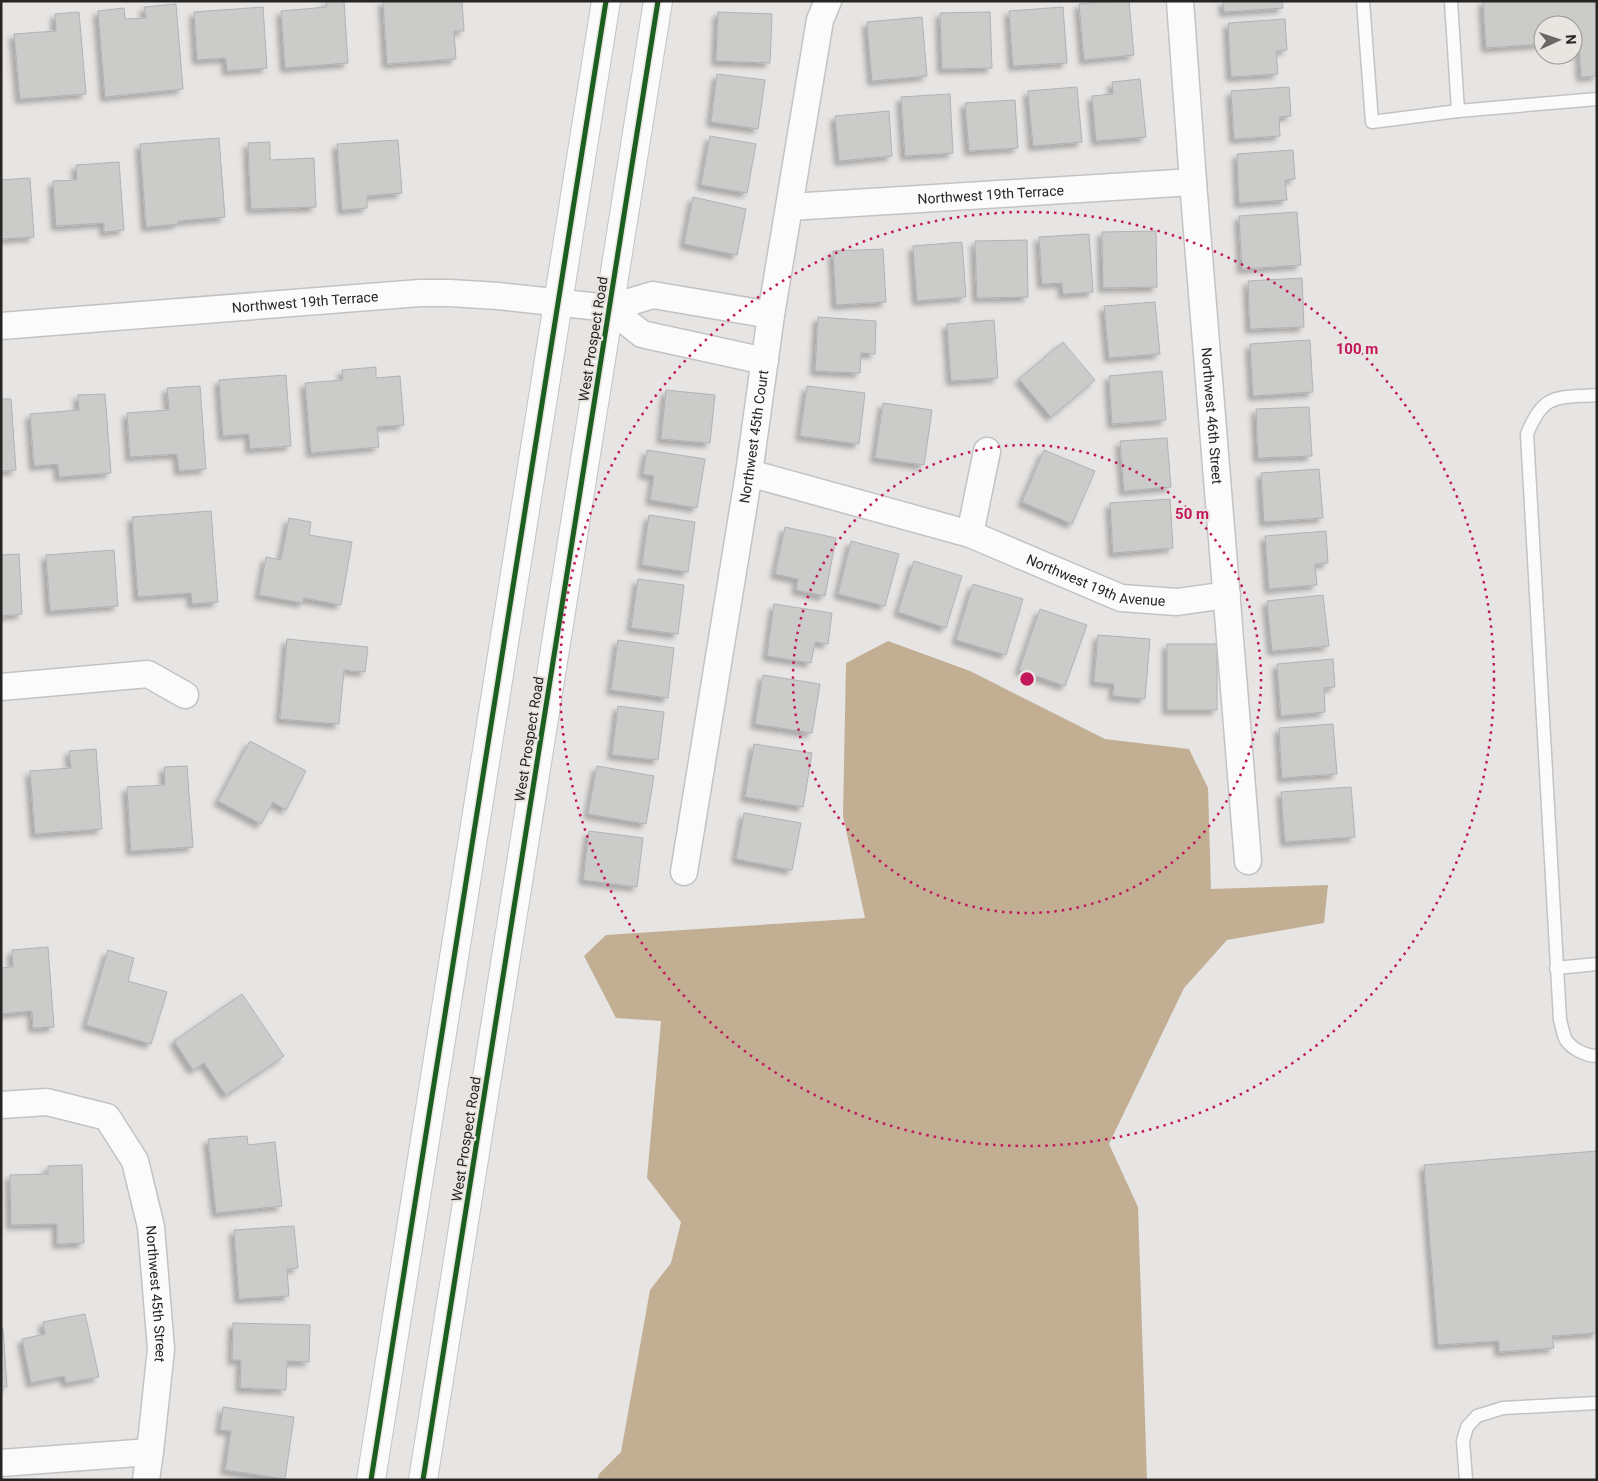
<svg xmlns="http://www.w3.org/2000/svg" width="1598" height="1481" font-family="Roboto,sans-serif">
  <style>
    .water { fill: #c1ae93 }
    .building { fill: #cbcbca; stroke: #b2b2b2; filter: url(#shadow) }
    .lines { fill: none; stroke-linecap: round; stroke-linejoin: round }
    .lane-casing { stroke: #c5c3c2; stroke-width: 15 }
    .street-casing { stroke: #c5c3c2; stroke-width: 29 }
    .secondary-casing { stroke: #c5c3c2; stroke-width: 30 }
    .lane { stroke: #fbfbfb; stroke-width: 12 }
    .street { stroke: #fbfbfb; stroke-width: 26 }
    .secondary { stroke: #fbfbfb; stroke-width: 28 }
    .cycleway-casing { stroke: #e9e5e1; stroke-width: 8 }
    .cycleway { stroke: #1b5e20; stroke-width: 5 }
    .ring { fill: none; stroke: #c2185b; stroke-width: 2.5; stroke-dasharray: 2.5 5 }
    .labels { text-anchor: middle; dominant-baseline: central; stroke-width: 4.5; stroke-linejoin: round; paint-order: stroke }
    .street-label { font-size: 14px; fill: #262523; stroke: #e9e5e1 }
    .centre { fill: #c2185b; stroke: #e9e5e1; stroke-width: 2.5 }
    .ring-label { font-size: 15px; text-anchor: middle; font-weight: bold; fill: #c2185b; stroke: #e9e5e1; stroke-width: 4.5; stroke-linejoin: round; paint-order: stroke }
  </style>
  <defs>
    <filter id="shadow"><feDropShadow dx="-4.5" dy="4.5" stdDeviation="2.5" flood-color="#0004"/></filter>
  </defs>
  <rect width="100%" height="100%" fill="#e7e5e3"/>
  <!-- water -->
  <polygon class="water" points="888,641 970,671 1105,739 1189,749 1208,788 1211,889 1328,885 1324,923 1227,940 1184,988 1109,1144 1138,1207 1147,1480 597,1480 599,1474 621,1452 650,1290 671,1263 681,1222 647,1178 661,1021 616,1018 584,956 606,935 865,918 843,816 846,663"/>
  <!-- building -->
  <g class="building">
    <polygon points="326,1 344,1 348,63 285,68 281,11 327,7"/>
    <polygon points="383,1 462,1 464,31 454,31 456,59 387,64"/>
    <polygon points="1114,1 1129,1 1134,55 1084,60 1079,4"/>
    <polygon points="1223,1 1282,1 1283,8 1224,12"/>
    <polygon points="1483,1 1597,1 1597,76 1581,77 1579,41 1573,42 1573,25 1543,25 1543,44 1486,48"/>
    <polygon points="176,4 183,89 105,97 98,11 124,8 125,19 146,18 144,7"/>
    <polygon points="263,7 267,68 227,71 226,58 197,60 194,12"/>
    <polygon points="1063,7 1067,63 1013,66 1009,11"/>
    <polygon points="79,12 86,94 20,99 14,34 56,31 55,14"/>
    <polygon points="718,12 772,14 770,63 716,61"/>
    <polygon points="990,12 992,68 942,69 940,13"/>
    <polygon points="922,17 927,76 872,81 867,22"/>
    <polygon points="1285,19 1287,50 1276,51 1278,74 1231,77 1228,23"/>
    <polygon points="717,74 765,80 758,129 711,122"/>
    <polygon points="1140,79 1146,137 1096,141 1092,96 1113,94 1112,82"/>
    <polygon points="1077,87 1082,142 1033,146 1028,91"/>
    <polygon points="1289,87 1291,116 1279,117 1280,136 1234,139 1231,91"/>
    <polygon points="950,94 953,153 905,156 901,97"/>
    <polygon points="1015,100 1018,148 969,151 965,103"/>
    <polygon points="889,111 892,156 839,161 835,116"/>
    <polygon points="710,136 756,144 747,193 701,185"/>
    <polygon points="219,138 225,217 178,221 178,224 146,227 140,144"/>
    <polygon points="398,140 402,193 367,196 367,208 342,210 337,144"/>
    <polygon points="270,142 270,160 314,158 316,207 251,209 248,143"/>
    <polygon points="1293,150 1295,179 1285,180 1287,200 1239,203 1237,154"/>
    <polygon points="119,162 124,230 104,232 104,223 56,226 53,181 77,180 76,165"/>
    <polygon points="30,178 34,237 1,239 1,180"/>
    <polygon points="693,197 746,209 737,255 684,244"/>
    <polygon points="1297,212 1301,265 1242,269 1239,216"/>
    <polygon points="1156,231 1157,287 1103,288 1102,232"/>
    <polygon points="1089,234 1093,292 1063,294 1062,283 1042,284 1039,237"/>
    <polygon points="1027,240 1028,297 977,298 975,241"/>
    <polygon points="962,242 966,297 917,301 913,246"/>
    <polygon points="883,249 886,302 836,305 833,251"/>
    <polygon points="1302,278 1304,327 1250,329 1248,281"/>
    <polygon points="1155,302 1160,354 1109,358 1104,306"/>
    <polygon points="818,317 876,321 875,354 861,353 860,373 815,371"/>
    <polygon points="994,320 998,378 951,381 947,324"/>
    <polygon points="1310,340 1313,392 1253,396 1250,344"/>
    <polygon points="1063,342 1095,380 1051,417 1019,379"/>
    <polygon points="376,367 376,378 400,376 404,425 377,427 379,447 311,453 305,383 343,380 342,370"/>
    <polygon points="1162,371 1166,420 1112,424 1109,376"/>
    <polygon points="286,375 291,446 250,449 249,434 223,436 219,380"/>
    <polygon points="200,386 206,469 179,471 177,454 130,457 127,413 169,410 167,388"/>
    <polygon points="807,386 865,393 859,444 800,436"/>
    <polygon points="666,390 715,395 710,443 661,439"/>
    <polygon points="105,394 111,473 59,477 58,464 34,466 30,414 79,410 78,395"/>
    <polygon points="1,399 11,399 16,470 1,471"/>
    <polygon points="883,403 932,410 924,465 875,458"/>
    <polygon points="1309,407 1312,456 1258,458 1256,409"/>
    <polygon points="1167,438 1171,487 1124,491 1120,441"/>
    <polygon points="647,450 705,459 697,508 650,500 654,476 643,474"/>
    <polygon points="1044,450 1095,471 1072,524 1022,502"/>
    <polygon points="1319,469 1323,518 1264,522 1261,473"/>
    <polygon points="1170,499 1173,548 1113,553 1110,503"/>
    <polygon points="211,511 218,602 192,604 191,593 138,597 132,517"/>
    <polygon points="649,515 695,522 688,572 642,565"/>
    <polygon points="289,518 311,522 309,535 352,542 341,605 304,598 303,603 259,595 266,557 281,560"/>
    <polygon points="785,527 836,538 825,596 796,590 798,579 775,574"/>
    <polygon points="1326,531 1328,563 1315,564 1317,585 1269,589 1265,536"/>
    <polygon points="851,541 899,554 885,606 838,594"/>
    <polygon points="114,550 118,606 50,611 46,555"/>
    <polygon points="19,554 22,614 1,616 1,555"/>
    <polygon points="914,561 962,576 946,628 898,612"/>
    <polygon points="638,579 684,585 678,634 631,628"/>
    <polygon points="973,584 1023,599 1006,655 956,640"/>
    <polygon points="1323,595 1329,646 1272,651 1267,601"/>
    <polygon points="774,604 832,613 828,644 815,642 811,663 767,656"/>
    <polygon points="1040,609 1087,625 1065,686 1019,670"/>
    <polygon points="1098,635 1150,639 1145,699 1113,696 1114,684 1094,682"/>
    <polygon points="287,639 368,647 365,672 344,670 339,724 280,719"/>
    <polygon points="618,640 674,648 668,698 611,690"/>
    <rect x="1167" y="644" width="50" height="66"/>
    <polygon points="1333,659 1335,687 1324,688 1325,712 1281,716 1277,664"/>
    <polygon points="763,675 820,684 812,733 755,724"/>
    <polygon points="618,706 664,712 658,760 612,755"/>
    <polygon points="1333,724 1337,774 1282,778 1279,728"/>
    <polygon points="250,741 306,771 286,810 273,802 261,824 218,801"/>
    <polygon points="754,744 812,753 803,807 745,797"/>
    <polygon points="96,749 102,829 35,834 30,771 71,768 69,751"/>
    <polygon points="187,766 193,847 131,851 127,787 165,785 164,767"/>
    <polygon points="597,766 654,776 646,824 588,814"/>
    <polygon points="1351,787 1355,837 1285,842 1281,792"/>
    <polygon points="744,813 801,823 792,870 736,859"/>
    <polygon points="589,831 643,838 637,887 583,880"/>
    <polygon points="48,947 54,1027 33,1028 32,1011 1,1014 1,968 13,967 12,950"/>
    <polygon points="108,950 134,958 128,981 167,992 151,1044 86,1025"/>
    <polygon points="242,994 284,1056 226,1095 204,1063 193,1070 174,1041"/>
    <polygon points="247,1136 248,1145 275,1142 282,1206 216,1213 208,1139"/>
    <polygon points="1597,1151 1597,1333 1552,1336 1554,1348 1499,1352 1499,1341 1438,1345 1424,1165"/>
    <polygon points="82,1165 84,1243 57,1244 57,1224 11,1225 10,1175 48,1174 48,1166"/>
    <polygon points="294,1226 298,1268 287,1269 289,1296 239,1299 234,1230"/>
    <polygon points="85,1314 99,1377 66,1383 64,1376 31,1383 22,1339 45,1334 43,1322"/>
    <polygon points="233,1323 310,1325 309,1362 287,1361 286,1390 240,1388 241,1360 232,1360"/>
    <polygon points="1,1329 3,1329 7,1387 1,1387"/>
    <polygon points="223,1407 294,1417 285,1479 225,1470 231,1431 220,1430"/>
  </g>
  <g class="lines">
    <defs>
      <g id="lane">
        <polyline points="1363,1 1372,122 1458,111 1597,99"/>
        <polyline points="1451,1 1458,111"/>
        <path d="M1597,395C1557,398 1544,392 1527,434L1560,1020C1562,1026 1563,1035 1566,1040C1572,1049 1586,1056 1597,1056"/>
        <polyline points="1556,968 1597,964"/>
        <polyline points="1466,1480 1463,1441 1467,1427 1477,1416 1503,1408 1597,1403"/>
      </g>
      <g id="street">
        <path id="s1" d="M1180,1L1193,182L1248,861"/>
        <path id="s2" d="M790,207L1193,182"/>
        <polyline points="609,308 642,334 646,335 765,361"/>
        <path id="s3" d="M1,326L420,293H450L498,296L609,308L653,295L771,315"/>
        <path id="s4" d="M987,451L970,534L1121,598L1177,602L1227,595"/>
        <polyline points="749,473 970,534"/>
        <polyline points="1,687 148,674 185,695"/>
        <path id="s5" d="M684,872L749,473L771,315L820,20L828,1"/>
        <path id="s6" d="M1,1105L47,1102L107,1117L135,1161L151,1227L161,1349L150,1452L146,1480"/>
        <polyline points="1,1463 150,1452"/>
      </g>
      <g id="secondary">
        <polyline points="371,1480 606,1"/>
        <polyline points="423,1480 658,1"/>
      </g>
    </defs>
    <!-- lane casing -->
    <use href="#lane" class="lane-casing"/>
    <!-- street casing -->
    <use href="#street" class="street-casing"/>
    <!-- secondary casing -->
    <use href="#secondary" class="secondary-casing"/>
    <!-- lane -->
    <use href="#lane" class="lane"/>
    <!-- street -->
    <use href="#street" class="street"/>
    <!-- secondary -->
    <use href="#secondary" class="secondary"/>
    <defs>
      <g id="cycleway">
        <polyline points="371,1480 606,1"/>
        <polyline points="423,1480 658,1"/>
      </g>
    </defs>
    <!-- cycleway casing -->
    <use href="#cycleway" class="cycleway-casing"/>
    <!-- cycleway -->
    <use href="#cycleway" class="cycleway"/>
  </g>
  <!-- distance rings -->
  <g class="ring">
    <circle cx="1027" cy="679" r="234"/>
    <circle cx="1027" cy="679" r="467"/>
  </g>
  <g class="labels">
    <!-- street labels -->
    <g class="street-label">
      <text stroke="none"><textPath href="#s2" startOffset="201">Northwest 19th Terrace</textPath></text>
      <text stroke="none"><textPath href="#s3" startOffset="305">Northwest 19th Terrace</textPath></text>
      <text transform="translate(593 339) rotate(-81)">West Prospect Road</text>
      <text stroke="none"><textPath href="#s1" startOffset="416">Northwest 46th Street</textPath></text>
      <text stroke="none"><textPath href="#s5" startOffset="441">Northwest 45th Court</textPath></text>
      <text stroke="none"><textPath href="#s4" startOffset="220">Northwest 19th Avenue</textPath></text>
      <text transform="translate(529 739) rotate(-81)">West Prospect Road</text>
      <text transform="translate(466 1139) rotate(-81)">West Prospect Road</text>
      <text stroke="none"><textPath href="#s6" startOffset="295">Northwest 45th Street</textPath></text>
    </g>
  </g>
  <circle cx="1027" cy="679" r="8" class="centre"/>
  <g class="ring-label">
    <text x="1357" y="354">100 m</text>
    <text x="1192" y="519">50 m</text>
  </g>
  <!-- border -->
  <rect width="1598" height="1481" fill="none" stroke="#262523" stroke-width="5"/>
  <!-- north arrow -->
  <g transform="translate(1558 40) rotate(87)"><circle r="24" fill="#e9e5e1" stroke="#9b9895"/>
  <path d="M0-4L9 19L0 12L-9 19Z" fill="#6a6866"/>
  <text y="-8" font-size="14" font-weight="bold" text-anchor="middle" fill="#262523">N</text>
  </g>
</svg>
